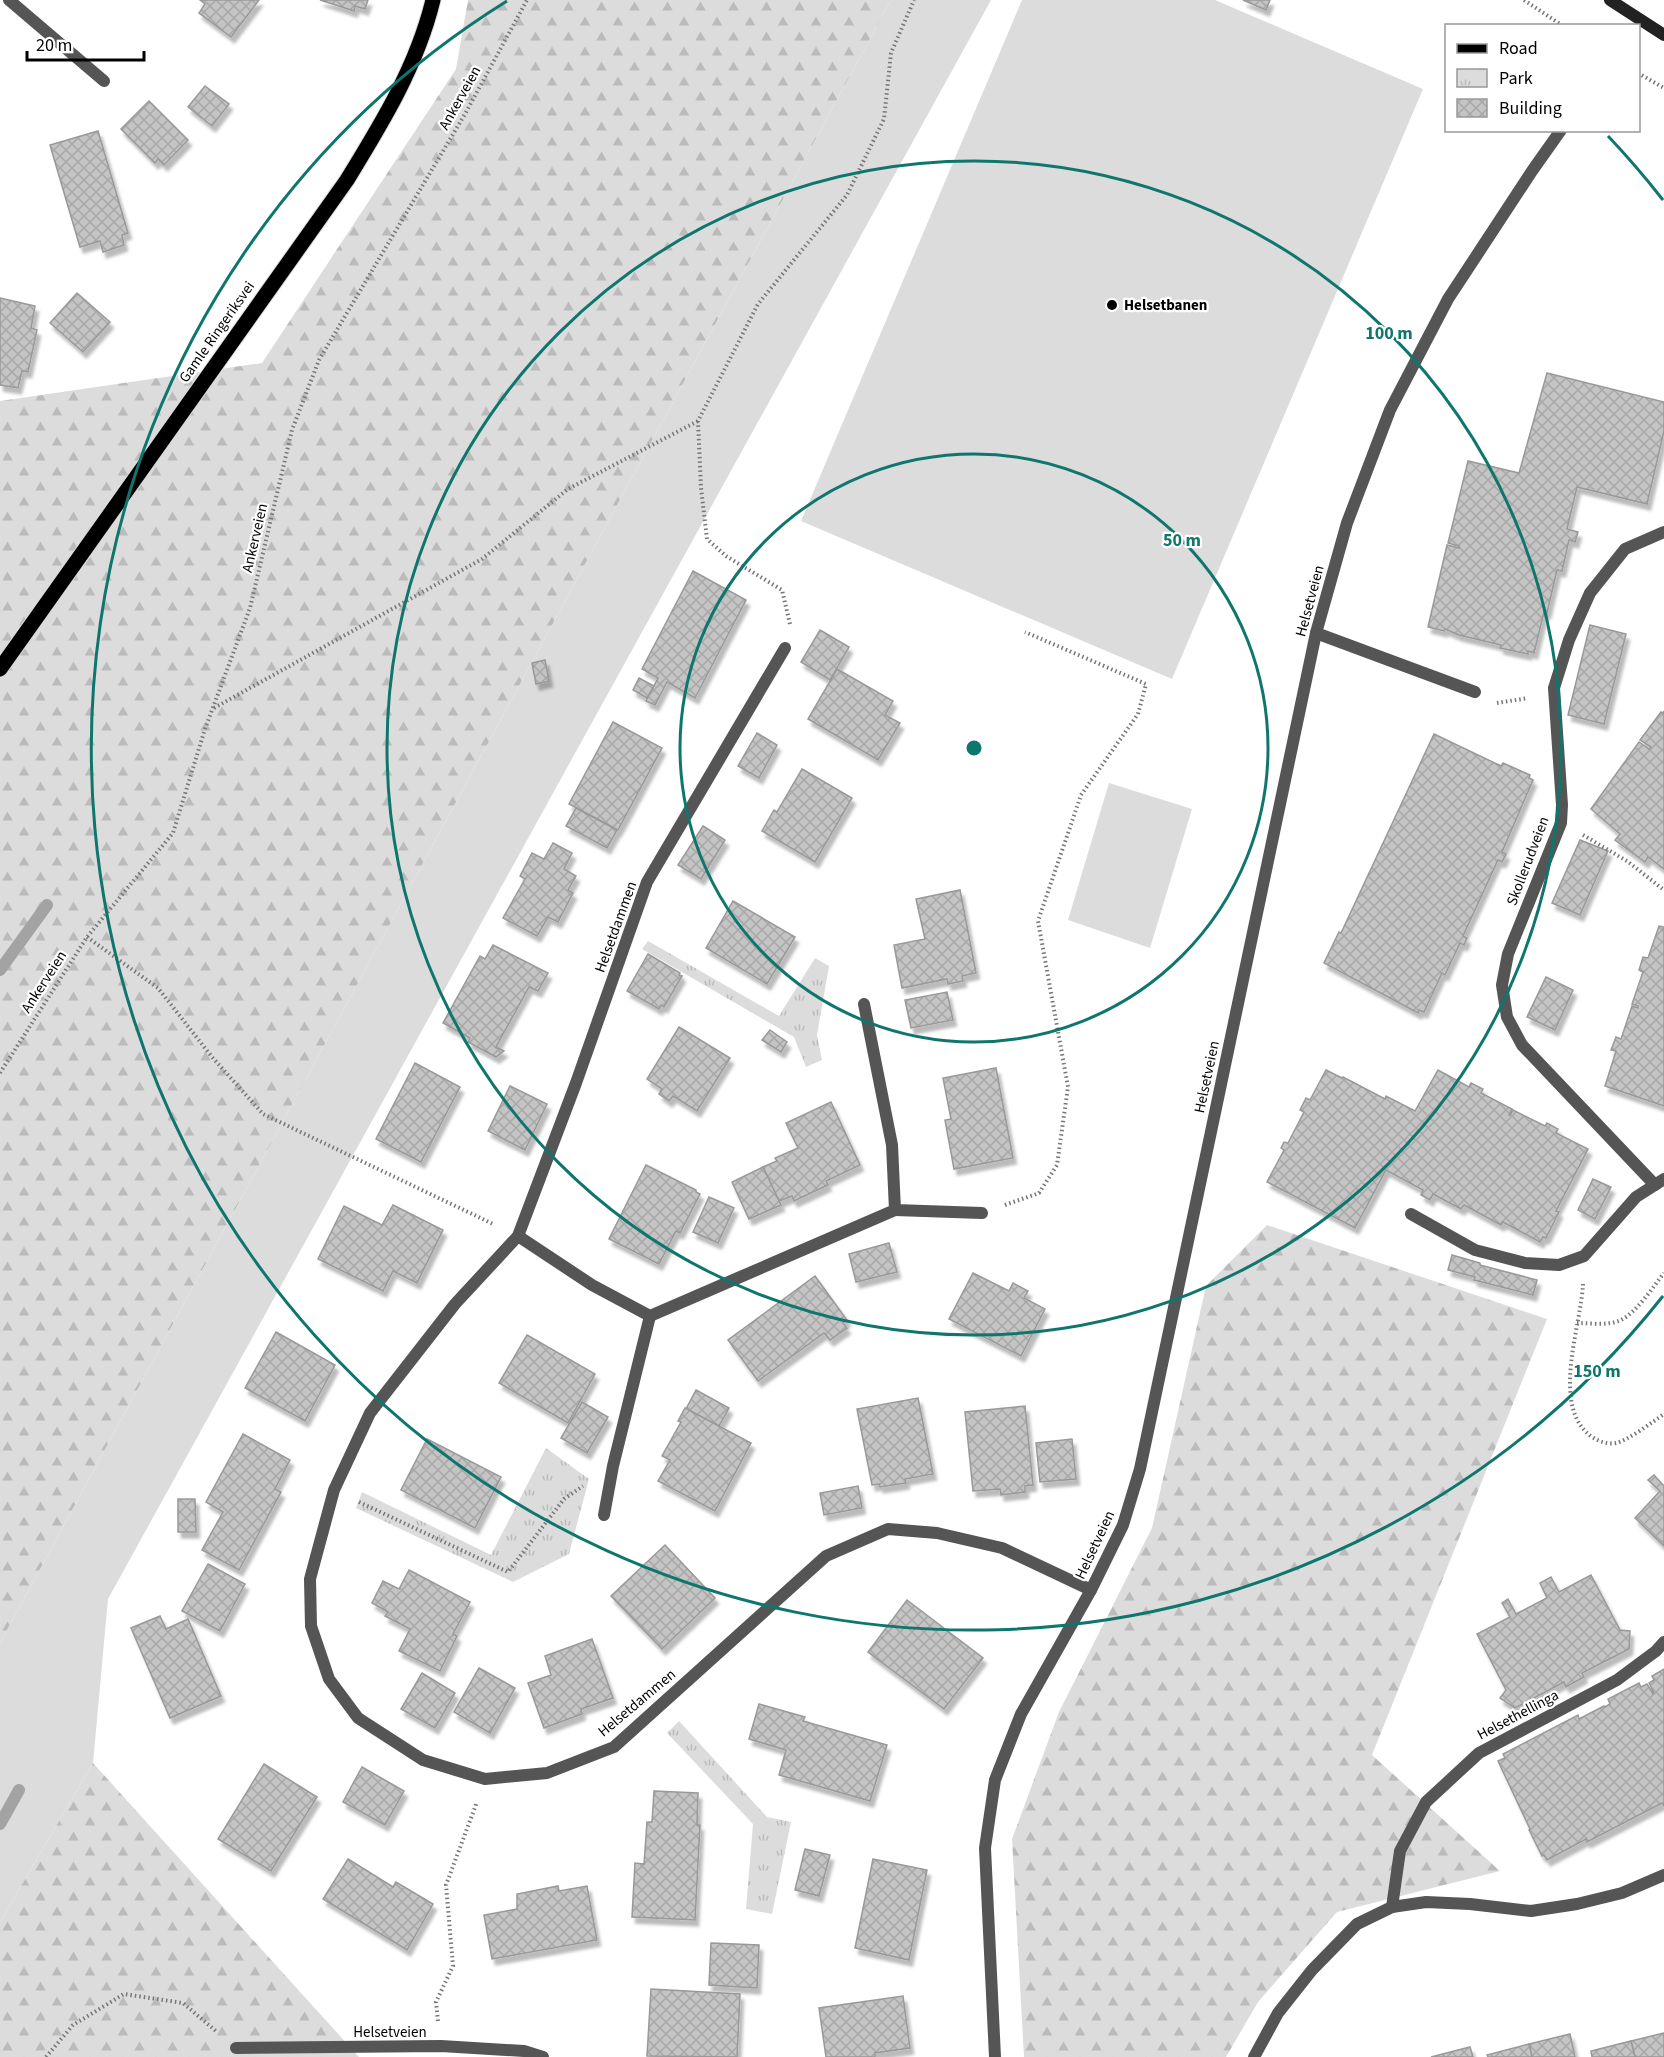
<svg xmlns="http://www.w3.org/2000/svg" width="1664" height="2057" font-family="'Source Sans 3',sans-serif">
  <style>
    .grass { fill: #dcdcdc }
    .forest { fill: url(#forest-firs) }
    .park { fill: url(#park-tufts) }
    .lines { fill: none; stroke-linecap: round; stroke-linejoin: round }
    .stream { stroke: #a3a3a3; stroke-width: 12 }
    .building { fill: url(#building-cross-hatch); stroke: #999; stroke-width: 1.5; filter: url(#shadow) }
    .primary-casing { stroke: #dbdbdb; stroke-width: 17 }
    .path { stroke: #777; stroke-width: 4; stroke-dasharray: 1.5 3; stroke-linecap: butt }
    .lane { stroke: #555; stroke-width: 12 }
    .street { stroke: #555; stroke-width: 12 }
    .secondary { stroke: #222; stroke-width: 12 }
    .primary { stroke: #000; stroke-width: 15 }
    .ring { fill: none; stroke: #0f766e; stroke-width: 3 }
    .poi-dot { fill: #000; stroke: #fff; stroke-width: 2 }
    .labels { text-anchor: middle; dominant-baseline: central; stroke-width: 4.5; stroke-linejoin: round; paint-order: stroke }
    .street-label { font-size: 15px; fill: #000; stroke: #fff }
    .poi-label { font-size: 15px; font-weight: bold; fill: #000; stroke: #fff; text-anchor: start }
    .centre { fill: #0f766e; stroke: #fff; stroke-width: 3 }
    .ring-label { font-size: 18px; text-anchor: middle; font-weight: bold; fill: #0f766e; stroke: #fff; stroke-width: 4.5; stroke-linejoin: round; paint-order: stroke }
  </style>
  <defs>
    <pattern id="forest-firs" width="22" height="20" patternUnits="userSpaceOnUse" patternTransform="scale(1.5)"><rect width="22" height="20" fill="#dcdcdc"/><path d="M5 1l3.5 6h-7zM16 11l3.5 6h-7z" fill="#bbb"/></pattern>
    <pattern id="park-tufts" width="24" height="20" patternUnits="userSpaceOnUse" patternTransform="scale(1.5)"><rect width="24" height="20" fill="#dcdcdc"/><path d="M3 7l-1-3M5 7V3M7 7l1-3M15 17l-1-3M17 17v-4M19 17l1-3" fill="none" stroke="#bbb"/></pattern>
    <pattern id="building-cross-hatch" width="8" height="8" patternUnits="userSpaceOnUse" patternTransform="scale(1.5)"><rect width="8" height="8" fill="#c4c4c4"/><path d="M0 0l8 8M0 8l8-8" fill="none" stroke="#a7a7a7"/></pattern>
    <filter id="shadow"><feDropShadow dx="3.5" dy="6" stdDeviation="1.5" flood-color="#0004"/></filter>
  </defs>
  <rect width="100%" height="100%" fill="#fff"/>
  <!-- grass -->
  <g class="grass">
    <polygon points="891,0 991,0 108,1599 93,1763 0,1922 0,1643"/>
    <polygon points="1022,0 1215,0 1423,89 1172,679 801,521"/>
    <polygon points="1109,783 1192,809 1150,948 1068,920"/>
  </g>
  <!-- forest -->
  <g class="forest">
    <polygon points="468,0 891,0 0,1643 0,401 262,363 456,69"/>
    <polygon points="1267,1225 1547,1319 1372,1755 1500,1871 1337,1912 1258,2002 1226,2057 1024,2057 1012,1839 1059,1712 1152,1528 1206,1286"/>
    <polygon points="93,1763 359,2057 0,2057 0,1922"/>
  </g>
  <!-- park -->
  <g class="park">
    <polygon points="648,941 779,1016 815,958 829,966 817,1035 822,1060 806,1067 794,1037 642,949"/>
    <polygon points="546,1448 589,1479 569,1554 513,1582 356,1508 362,1492 491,1555"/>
    <polygon points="679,1721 767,1817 791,1822 772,1914 746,1909 753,1824 667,1733"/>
  </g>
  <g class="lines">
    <!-- stream -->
    <g class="stream">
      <polyline points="0,970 47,905"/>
      <polyline points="0,1824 19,1790"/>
    </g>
  </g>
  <!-- building -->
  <g class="building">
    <polygon points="200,0 259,0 231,37 199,13 205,4"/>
    <polygon points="320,0 368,0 365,9 355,6 354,11"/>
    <polygon points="1243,0 1270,0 1266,10"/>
    <polygon points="205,86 229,104 212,126 188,107"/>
    <polygon points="149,101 188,140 164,165 158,159 155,163 121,129"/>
    <polygon points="98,131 128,233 122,235 124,245 103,252 100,241 80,247 50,145"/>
    <polygon points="77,293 110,322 83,352 50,323"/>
    <polygon points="0,298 35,306 31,328 37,330 28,372 22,371 18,388 0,385"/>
    <polygon points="1547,373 1664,402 1664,431 1647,504 1577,487 1567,529 1578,532 1575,542 1569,540 1562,571 1557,570 1547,613 1544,612 1534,653 1528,651 1528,654 1500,648 1501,645 1459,635 1445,629 1444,631 1428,627 1447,545 1459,548 1459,546 1448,543 1468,461 1519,473"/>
    <polygon points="693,571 746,600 695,698 667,682 655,705 646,701 658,678 642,669"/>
    <polygon points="1590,625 1626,634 1604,724 1568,715"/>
    <polygon points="820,630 849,647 830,680 801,662"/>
    <polygon points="545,660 549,681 536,684 532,663"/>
    <polygon points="837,669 893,701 885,715 900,723 878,760 808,719"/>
    <polygon points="639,678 654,686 647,698 633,690"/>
    <polygon points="1664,711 1664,869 1648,857 1645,862 1615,840 1620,834 1591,809 1639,742 1649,749 1651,747 1640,740 1661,712 1663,713"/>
    <polygon points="613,722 662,748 618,830 569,804"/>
    <polygon points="757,733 777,745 759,778 738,766"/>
    <polygon points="1434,734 1501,766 1503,763 1530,775 1529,778 1533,780 1502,852 1506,854 1502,862 1498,860 1463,936 1467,938 1464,945 1460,943 1445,975 1442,973 1424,1012 1419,1010 1418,1013 1324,963 1339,932 1341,933"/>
    <polygon points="802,769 852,798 815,862 762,831 774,810 777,812"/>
    <polygon points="576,808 617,830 607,848 566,826"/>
    <polygon points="703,826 725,840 701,879 678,865"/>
    <polygon points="1580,840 1608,851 1580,915 1552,903"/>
    <polygon points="553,843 572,853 564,869 576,876 568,890 573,893 558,922 548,917 537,936 503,918 525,879 520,876 532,853 544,859"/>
    <polygon points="960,890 976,973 962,976 963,981 948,984 947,979 902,988 894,945 925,939 916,899"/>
    <polygon points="733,901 795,937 767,984 706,948"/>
    <polygon points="1659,926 1664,927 1664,1106 1605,1086 1616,1051 1611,1050 1616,1037 1621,1039 1632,1006 1638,1008 1638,1006 1632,1004 1643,972 1639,970 1643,957 1648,958"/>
    <polygon points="493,945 548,973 538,991 529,987 496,1047 504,1051 496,1057 468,1042 470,1038 443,1023 480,956 485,959"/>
    <polygon points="648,954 680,973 679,975 682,976 664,1007 661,1005 659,1009 627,991"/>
    <polygon points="1546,977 1573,990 1555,1030 1527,1017"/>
    <polygon points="947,992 953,1020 911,1028 905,1000"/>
    <polygon points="679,1027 730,1058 697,1111 673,1096 669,1101 659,1094 662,1089 647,1079"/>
    <polygon points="770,1030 787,1042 781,1052 762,1040"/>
    <polygon points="415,1063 460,1087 421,1162 376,1139"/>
    <polygon points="996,1068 1013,1158 954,1169 945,1120 951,1119 943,1078"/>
    <polygon points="1326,1070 1342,1078 1343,1077 1385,1099 1386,1096 1415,1111 1438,1070 1469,1087 1471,1083 1483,1089 1481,1093 1512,1109 1509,1115 1510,1115 1513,1110 1545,1126 1547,1123 1558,1129 1556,1133 1588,1149 1556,1211 1559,1212 1546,1238 1543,1237 1540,1242 1503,1222 1501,1225 1464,1205 1461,1209 1433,1194 1430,1200 1421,1195 1423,1190 1386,1170 1355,1228 1267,1182 1284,1150 1281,1148 1284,1142 1288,1143 1304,1112 1300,1110 1306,1098 1310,1100"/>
    <polygon points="510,1086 547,1104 525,1150 488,1131"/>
    <polygon points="831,1102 860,1165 826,1181 828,1185 794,1201 792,1196 779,1201 763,1167 777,1161 775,1158 798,1148 786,1123"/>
    <polygon points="646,1165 696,1190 696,1192 700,1194 680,1233 676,1231 659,1264 609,1239"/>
    <polygon points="763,1167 781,1205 749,1219 732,1182"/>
    <polygon points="1593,1179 1611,1187 1595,1219 1578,1210"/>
    <polygon points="709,1197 734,1208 718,1243 693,1232"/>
    <polygon points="393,1205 443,1230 417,1283 393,1271 383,1291 318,1259 344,1206 382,1225"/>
    <polygon points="889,1243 897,1272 856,1282 849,1254"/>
    <polygon points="1452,1255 1480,1263 1480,1265 1537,1280 1533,1295 1474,1280 1475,1277 1448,1270"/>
    <polygon points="973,1273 1009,1291 1013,1283 1028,1291 1024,1298 1045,1309 1021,1356 949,1319"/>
    <polygon points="815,1276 847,1320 843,1323 847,1328 830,1340 824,1333 758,1381 728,1340"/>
    <polygon points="276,1332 335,1365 305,1421 245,1388"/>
    <polygon points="527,1335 595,1374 568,1423 499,1383"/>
    <polygon points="696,1390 729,1408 719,1426 686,1409"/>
    <polygon points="918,1398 933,1474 905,1479 906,1483 880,1487 879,1484 872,1485 857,1409"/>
    <polygon points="582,1402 608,1417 587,1453 561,1438"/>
    <polygon points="1025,1406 1033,1485 1025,1486 1025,1492 1001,1495 1000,1489 973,1491 965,1412"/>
    <polygon points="685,1408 751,1443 715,1511 658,1481 670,1460 662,1456 681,1422 678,1421"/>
    <polygon points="243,1434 290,1460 275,1489 281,1492 239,1570 202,1550 223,1512 206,1502"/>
    <polygon points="427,1439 501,1477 475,1528 401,1490"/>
    <polygon points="1072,1439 1076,1479 1040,1482 1036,1443"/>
    <polygon points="1654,1475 1664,1486 1664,1546 1635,1518 1660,1491 1648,1480"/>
    <polygon points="858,1486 862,1508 824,1515 820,1493"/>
    <polygon points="178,1499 195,1499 196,1532 178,1532"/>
    <polygon points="665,1545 715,1598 662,1649 611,1596"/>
    <polygon points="208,1564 245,1584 220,1631 182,1611"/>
    <polygon points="409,1570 470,1602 453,1634 457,1636 440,1671 399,1651 410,1629 385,1616 388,1612 372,1603 383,1581 399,1589"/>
    <polygon points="1591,1575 1620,1630 1630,1631 1629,1649 1582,1673 1584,1677 1566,1687 1564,1682 1515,1708 1500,1698 1506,1690 1477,1634 1510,1617 1502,1603 1508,1599 1516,1614 1547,1598 1540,1583 1551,1577 1559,1592"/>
    <polygon points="907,1600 983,1658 944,1709 868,1652"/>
    <polygon points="160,1616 166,1629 188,1619 221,1696 170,1718 131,1628"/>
    <polygon points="592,1639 613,1698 581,1709 582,1714 544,1728 528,1683 551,1675 545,1656"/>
    <polygon points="479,1668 515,1688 490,1733 454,1712"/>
    <polygon points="1664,1669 1664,1806 1662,1803 1587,1842 1586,1839 1547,1860 1544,1855 1542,1856 1529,1830 1530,1829 1498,1761 1505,1758 1503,1754 1578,1715 1579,1719 1604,1706 1605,1707 1610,1704 1608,1699 1639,1683 1641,1687 1647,1684 1653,1694 1654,1693 1649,1683 1654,1680 1652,1676"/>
    <polygon points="422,1673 455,1693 435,1728 401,1709"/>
    <polygon points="759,1704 805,1717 803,1721 887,1745 870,1801 779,1775 786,1750 749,1739"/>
    <polygon points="264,1764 317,1797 271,1871 218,1839"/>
    <polygon points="362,1767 404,1791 385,1825 343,1802"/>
    <polygon points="654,1791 698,1793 697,1825 700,1825 695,1920 632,1917 635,1863 644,1864 647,1822 652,1822"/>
    <polygon points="805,1849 830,1855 819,1896 795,1890"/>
    <polygon points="348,1859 393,1887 396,1882 433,1904 407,1950 323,1899"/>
    <polygon points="873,1859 927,1870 909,1960 855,1948"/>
    <polygon points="558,1886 559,1891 587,1886 597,1940 492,1959 484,1915 517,1909 517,1894"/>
    <polygon points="711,1943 759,1945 757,1988 709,1985"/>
    <polygon points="651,1989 740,1994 737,2057 647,2056"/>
    <polygon points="903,1996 910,2048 875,2053 875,2057 826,2057 819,2008"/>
    <polygon points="1664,2033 1664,2057 1635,2057 1631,2041"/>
    <polygon points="1570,2034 1575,2057 1532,2057 1529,2044"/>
    <polygon points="1631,2041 1635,2057 1592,2057 1591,2051"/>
    <polygon points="1529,2044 1532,2057 1488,2057 1487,2055"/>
    <polygon points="1470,2047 1473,2057 1431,2057"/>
  </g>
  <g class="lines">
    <defs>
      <path id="primary" d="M0,669L347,180C382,123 417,66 433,0"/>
    </defs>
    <!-- primary casing -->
    <use href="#primary" class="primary-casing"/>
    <!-- path -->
    <g class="path">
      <polyline points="1524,0 1563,26"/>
      <polyline points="1638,73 1664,88"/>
      <polyline points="790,624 782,590 726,556 707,539 701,488 698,421 758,304 847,195 884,119 891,53 914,0"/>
      <polyline points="1497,703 1528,698"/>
      <polyline points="214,708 482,559 568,489 698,421"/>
      <polyline points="1583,835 1627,861 1664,890"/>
      <polyline points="87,937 158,988 212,1057 263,1114 493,1224"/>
      <polyline points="0,1073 87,937 173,833 205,729 250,608 292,430 319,360 465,114 527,0"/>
      <polyline points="1005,1205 1039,1193 1057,1165 1068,1087 1038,921 1081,795 1138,714 1146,684 1025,632"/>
      <path d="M1583,1284C1581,1325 1553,1399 1586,1432C1593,1439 1605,1445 1616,1443C1627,1441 1654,1421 1664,1414"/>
      <path d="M1577,1323C1591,1323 1608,1326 1621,1320C1637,1312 1653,1287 1664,1273"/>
      <polyline points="359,1502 508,1572 564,1499 583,1486"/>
      <polyline points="438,2021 436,2002 453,1966 446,1885 477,1802"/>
      <polyline points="46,2057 73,2025 124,1994 183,2003 217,2032"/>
    </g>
    <!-- lane -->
    <g class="lane">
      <polyline points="1316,633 1475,692"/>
      <polyline points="895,1210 982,1213"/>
    </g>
    <!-- street -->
    <g class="street">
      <polyline points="9,0 104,81"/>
      <polyline points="785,648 647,882 576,1083 518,1236 455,1304 370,1413 334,1490 310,1579 311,1626 329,1679 358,1718 423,1760 485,1779 547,1773 614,1747 826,1556 888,1529 937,1533 1002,1548 1091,1590"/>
      <polyline points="1655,1185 1522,1045 1507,1017 1502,985 1508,954 1561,823 1562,805 1554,688 1569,640 1590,593 1625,549 1664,532"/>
      <polyline points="1411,1214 1475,1250 1525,1263 1559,1265 1584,1256 1636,1197 1664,1179"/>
      <polyline points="518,1236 592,1285 650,1316 895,1210 892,1145 864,1004"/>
      <polyline points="604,1515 613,1466 650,1316"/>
      <polyline points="1392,1907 1400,1851 1426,1802 1479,1753 1617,1680 1656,1651 1664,1642"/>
      <polyline points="236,2048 441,2046 524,2051 543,2057"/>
      <polyline points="995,2057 985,1848 995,1780 1021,1714 1091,1590 1123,1525 1140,1469 1316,633 1347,523 1390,410 1448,299 1532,171 1561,130"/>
      <polyline points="1254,2057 1278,2013 1312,1970 1357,1924 1392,1907 1426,1902 1470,1904 1531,1911 1577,1904 1622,1893 1664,1875"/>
    </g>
    <!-- secondary -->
    <polyline class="secondary" points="1610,0 1664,35"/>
    <!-- primary -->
    <use href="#primary" class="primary"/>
  </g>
  <!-- distance rings -->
  <g class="ring">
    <circle cx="974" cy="748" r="294"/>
    <circle cx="974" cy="748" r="587"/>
    <path d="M1663 1296A881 881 0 1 1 507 1M1608 136A881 881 0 0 1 1663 200"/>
  </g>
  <!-- markers -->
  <circle class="poi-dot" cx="1112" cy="305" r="6"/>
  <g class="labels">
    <!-- street labels -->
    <g class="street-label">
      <text transform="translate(460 98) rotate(-61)">Ankerveien</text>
      <text transform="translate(217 332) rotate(-55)">Gamle Ringeriksvei</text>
      <text transform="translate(255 538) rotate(-77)">Ankerveien</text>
      <text transform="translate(1310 601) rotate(-75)">Helsetveien</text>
      <text transform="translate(1528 861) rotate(-69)">Skollerudveien</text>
      <text transform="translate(616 927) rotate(-70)">Helsetdammen</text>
      <text transform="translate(44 982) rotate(-57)">Ankerveien</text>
      <text transform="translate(1207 1077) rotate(-78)">Helsetveien</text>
      <text transform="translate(1095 1545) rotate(-65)">Helsetveien</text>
      <text transform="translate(637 1703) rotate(-40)">Helsetdammen</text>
      <text transform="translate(1518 1715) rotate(-28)">Helsethellinga</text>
      <text x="390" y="2032">Helsetveien</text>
    </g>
    <!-- poi labels -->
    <g class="poi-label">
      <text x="1124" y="305">Helsetbanen</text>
    </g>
  </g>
  <circle cx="974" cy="748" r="9" class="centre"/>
  <g class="ring-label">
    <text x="1389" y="339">100 m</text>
    <text x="1182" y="546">50 m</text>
    <text x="1597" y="1377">150 m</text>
  </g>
  <!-- legend -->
  <rect x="1445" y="24" width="195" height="108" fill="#ffffff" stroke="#999999" stroke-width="1.5"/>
  <rect x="1457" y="44" width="30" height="9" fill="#000000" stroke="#999999" stroke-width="1.5"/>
  <text x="1499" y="54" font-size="18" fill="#000000">Road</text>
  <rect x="1457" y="69" width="30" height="18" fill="url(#park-tufts)" stroke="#999999" stroke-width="1.5"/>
  <text x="1499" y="84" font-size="18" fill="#000000">Park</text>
  <rect x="1457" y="99" width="30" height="18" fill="url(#building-cross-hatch)" stroke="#999999" stroke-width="1.5"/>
  <text x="1499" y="114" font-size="18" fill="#000000">Building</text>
  <!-- scale -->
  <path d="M27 51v9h117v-9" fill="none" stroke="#000000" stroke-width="3"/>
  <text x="36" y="51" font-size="18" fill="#000000" stroke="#ffffff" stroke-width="4.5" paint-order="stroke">20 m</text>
</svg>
